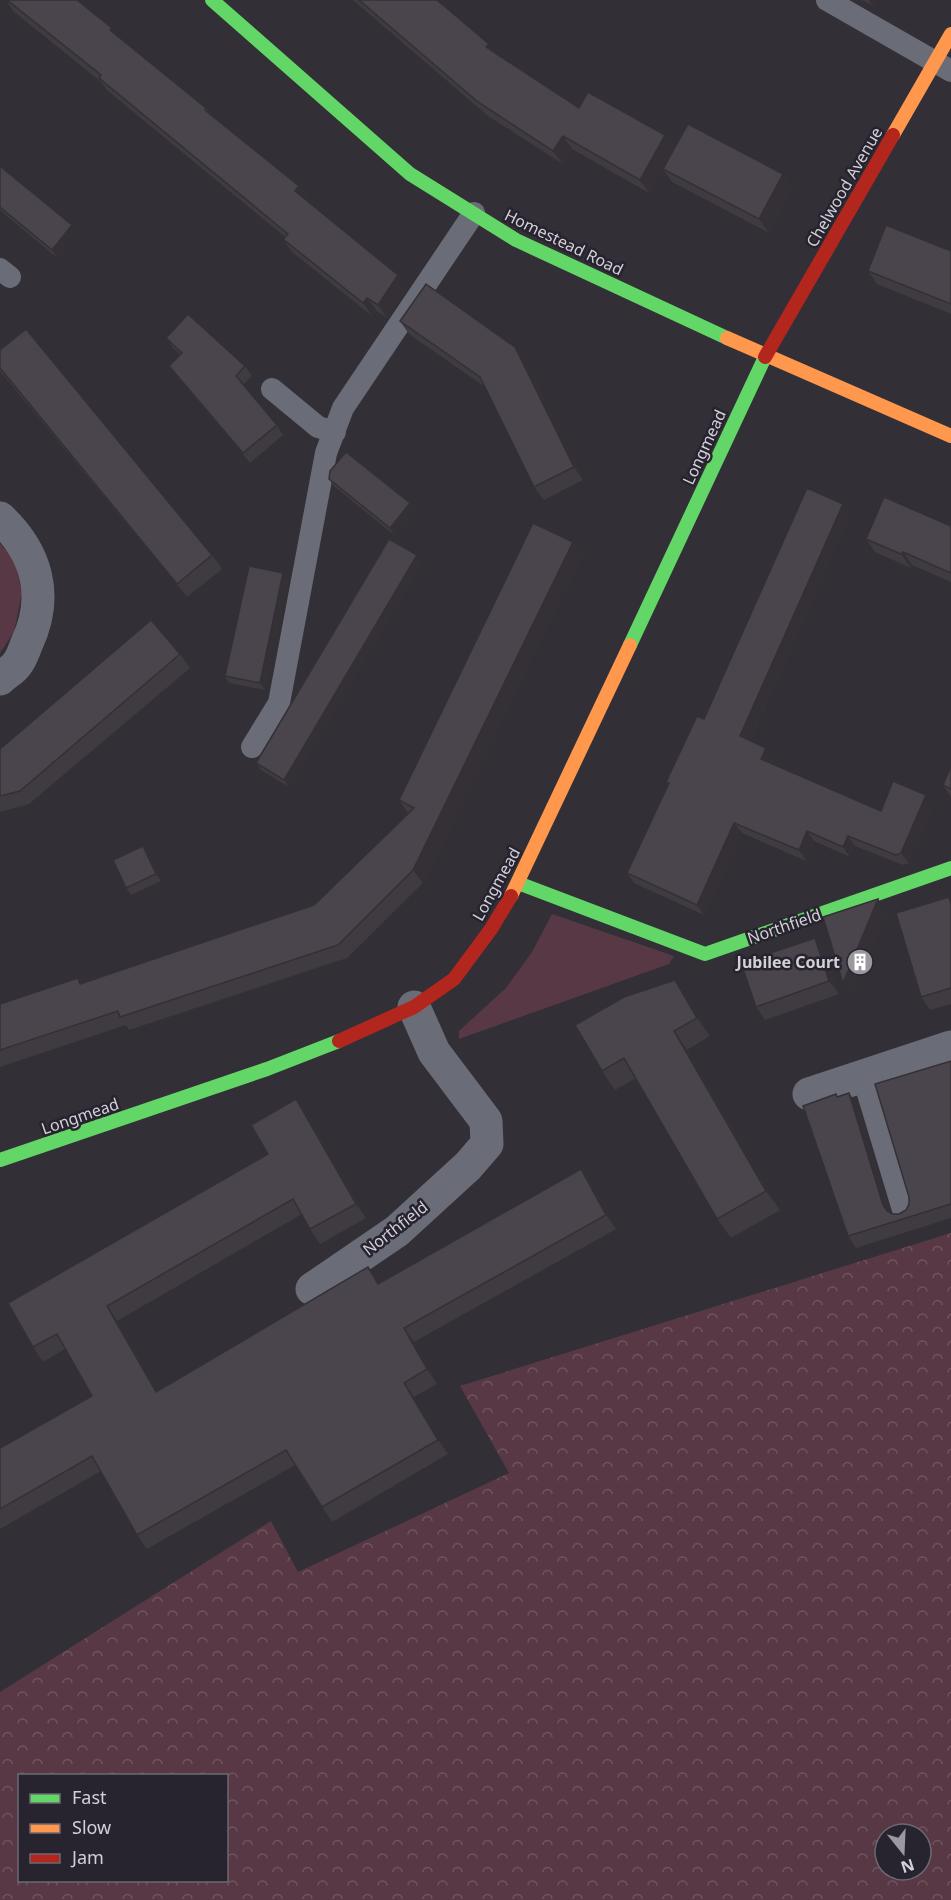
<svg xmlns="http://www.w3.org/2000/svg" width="951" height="1900" font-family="'Noto Sans',sans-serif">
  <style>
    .green { fill: #583844 }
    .park { fill: url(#park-crowns); fill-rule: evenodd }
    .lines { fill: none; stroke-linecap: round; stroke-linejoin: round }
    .lane { stroke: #6a6c77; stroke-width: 22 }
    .street { stroke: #6a6c77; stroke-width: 33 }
    .fast { stroke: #63d668; stroke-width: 14 }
    .slow { stroke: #ff974d; stroke-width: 14 }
    .jam { stroke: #b3261e; stroke-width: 14 }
    .wall { fill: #403a41 }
    .shaded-wall { fill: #343035 }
    .building { fill: #4a444c; stroke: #343035; stroke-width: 1.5 }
    .labels { text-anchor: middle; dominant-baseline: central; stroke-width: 5; stroke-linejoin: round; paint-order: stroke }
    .street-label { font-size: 16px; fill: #d3d1d8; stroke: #27232f }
    .poi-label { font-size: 16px; font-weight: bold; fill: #d3d1d8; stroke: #27232f; text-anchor: end }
  </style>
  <defs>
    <pattern id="park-crowns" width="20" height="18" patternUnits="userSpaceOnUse" patternTransform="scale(1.5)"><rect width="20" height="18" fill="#583844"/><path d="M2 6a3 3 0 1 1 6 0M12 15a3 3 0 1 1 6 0" fill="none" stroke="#6f545e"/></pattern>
  </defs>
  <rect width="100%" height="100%" fill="#323036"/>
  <!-- green -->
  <g class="green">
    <polygon points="0,544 15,560 22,593 14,632 0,653"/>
    <polygon points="552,914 674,956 669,964 459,1039 459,1031 506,988 532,952"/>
  </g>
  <!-- park -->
  <path class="park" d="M951,1233V1900H0V1692L271,1521L298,1572L509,1473L460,1386ZM20,1776H226V1880H20ZM885,1834H921V1870H885Z"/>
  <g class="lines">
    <!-- lane -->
    <g class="lane">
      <polyline points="827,0 951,71"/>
      <polyline points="0,269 10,277"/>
      <polyline points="272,389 318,427 335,432"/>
      <polyline points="252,747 279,703 326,453 343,408 474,213"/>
      <polyline points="863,1077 904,1213"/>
    </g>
    <!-- street -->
    <g class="street">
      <path d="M0,518C37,553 49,596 27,643C24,650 22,658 17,664C13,670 5,674 0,679"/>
      <polyline points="809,1094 951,1047"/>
      <polyline points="312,1289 397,1231 468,1166 487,1144 486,1121 434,1052 414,1007"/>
    </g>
    <!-- fast -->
    <g class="fast">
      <polyline points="212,0 410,174 516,240 727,338"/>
      <polyline points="630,645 765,357"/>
      <polyline points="518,883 705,954 951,868"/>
      <polyline points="0,1160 267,1069 339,1041"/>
    </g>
    <!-- slow -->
    <g class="slow">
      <polyline points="893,135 951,34"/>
      <polyline points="727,338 951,436"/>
      <polyline points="511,896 630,645"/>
    </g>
    <!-- jam -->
    <g class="jam">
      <polyline points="765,357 893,135"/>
      <polyline points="339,1041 414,1007 454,979 491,929 511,896"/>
    </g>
  </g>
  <!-- wall -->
  <g class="wall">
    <polygon points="6,0 77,0 118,37 206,108 211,115 299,186 309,199 307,201 407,288 387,318 377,311 372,316 292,252 283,239 285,237 108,91 100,81 13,11"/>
    <polygon points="353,0 437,0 489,44 495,53 579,108 665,135 674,148 649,193 572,149 563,164 488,116"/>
    <polygon points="862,0 877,0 873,6"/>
    <polygon points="0,166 72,225 76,232 56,257 0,210"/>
    <polygon points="663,169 783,174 792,187 769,233 672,182"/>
    <polygon points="951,251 951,314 877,284 868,271"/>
    <polygon points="400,321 515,347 525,360 583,480 544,500 534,487 485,387 409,334"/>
    <polygon points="166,338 245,366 252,376 243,385 277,425 283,435 250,463 176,375 169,366 181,355 173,348"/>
    <polygon points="0,350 212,555 222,569 187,597 0,371"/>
    <polygon points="329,479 410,503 415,510 394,535 334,486"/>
    <polygon points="843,504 850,514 750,740 766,748 773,758 771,764 881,811 933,805 909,863 903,865 855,846 850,857 814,841 806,861 742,833 704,915 634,883 627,873 668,785 666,782 704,719"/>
    <polygon points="951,526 951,582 912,565 911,568 875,552 866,539"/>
    <polygon points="573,542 582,556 423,883 347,958 129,1030 126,1025 0,1067 0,1004 82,984 314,905 408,813 399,800"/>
    <polygon points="422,562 289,787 261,770 256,763"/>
    <polygon points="288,580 265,690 229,683 225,676"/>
    <polygon points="180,654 190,668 29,804 0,812 0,749"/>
    <polygon points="951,766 951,797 943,785"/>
    <polygon points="148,853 161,881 131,895 126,888"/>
    <polygon points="951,900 951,1004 930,1010 921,997"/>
    <polygon points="815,938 824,951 839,994 765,1020 756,1007"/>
    <polygon points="688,998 710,1036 687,1050 780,1210 731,1238 717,1219 636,1078 615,1090 602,1071"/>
    <polygon points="951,1061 951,1218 856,1248 848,1236 838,1097 849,1093 857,1105 890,1213 893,1214 899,1214 906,1210 909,1204"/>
    <polygon points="296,1099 306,1113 366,1218 320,1244 310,1229 302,1214 117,1321 157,1391 379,1283 581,1169 591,1184 616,1229 414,1342 437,1384 414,1397 448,1454 332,1522 295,1465 147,1549 137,1535 101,1471 0,1529 0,1448 92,1396 65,1349 43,1362 33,1347 268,1154"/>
  </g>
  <!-- shaded-wall -->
  <g class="shaded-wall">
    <polygon points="869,0 877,0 873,6"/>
    <polygon points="489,44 498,57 486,47"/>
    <polygon points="665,135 674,148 649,193 640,180"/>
    <polygon points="563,136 572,149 563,164 553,151"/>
    <polygon points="783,174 792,187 769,233 759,219"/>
    <polygon points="299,186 309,199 304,205 295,191"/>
    <polygon points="72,225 76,232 56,257 52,250"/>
    <polygon points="398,275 407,288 387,318 378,305"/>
    <polygon points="367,298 377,311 372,316 363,303"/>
    <polygon points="515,347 525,360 583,480 574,467"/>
    <polygon points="410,503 415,510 394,535 390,528"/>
    <polygon points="843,504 850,514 747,746 740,736"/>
    <polygon points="573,542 582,556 423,883 413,870"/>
    <polygon points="903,552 912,565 911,568 901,554"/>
    <polygon points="417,555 422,562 289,787 284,780"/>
    <polygon points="283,573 288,580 265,690 260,683"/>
    <polygon points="766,748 773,758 768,770 761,759"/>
    <polygon points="926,795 933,805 909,863 901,853"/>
    <polygon points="734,823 742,833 704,915 697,905"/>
    <polygon points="807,831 814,841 806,861 799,850"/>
    <polygon points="848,836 855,846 850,857 843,847"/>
    <polygon points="143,846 148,853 161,881 156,874"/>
    <polygon points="878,899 888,913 852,997 843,983"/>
    <polygon points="815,938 824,951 839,994 829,981"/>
    <polygon points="675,980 688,998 710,1036 697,1018"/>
    <polygon points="674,1031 687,1050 780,1210 766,1191"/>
    <polygon points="849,1093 857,1105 891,1217 895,1223 883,1205"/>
    <polygon points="296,1099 306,1113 366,1218 356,1204"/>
    <polygon points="581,1169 591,1184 616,1229 606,1215"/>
    <polygon points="107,1306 117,1321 166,1406 156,1392"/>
    <polygon points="404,1328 414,1342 437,1384 427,1369"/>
    <polygon points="404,1383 414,1397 448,1454 438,1440"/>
  </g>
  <!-- building -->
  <g class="building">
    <polygon points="7,0 77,0 112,28 110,30 206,108 205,110 299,186 295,191 398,275 378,305 367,298 363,303 283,239 288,234 99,78 101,75"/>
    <polygon points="359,0 437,0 489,44 486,47 579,108 588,92 665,135 640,180 563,136 553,151 478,102"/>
    <polygon points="688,124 783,174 759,219 663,169"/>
    <polygon points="0,166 72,225 52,250 0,207"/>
    <polygon points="886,225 951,251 951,304 868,271"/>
    <polygon points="426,284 515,347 574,467 534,487 480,377 400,321"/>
    <polygon points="188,314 245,366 236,376 277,425 243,453 169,366 182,353 166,338"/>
    <polygon points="26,329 212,555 177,584 0,368 0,350"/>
    <polygon points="346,452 410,503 390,528 329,479 330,471"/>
    <polygon points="807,488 843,504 740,736 766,748 761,759 881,811 893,781 926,795 901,853 896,855 848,836 843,847 807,831 799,850 734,823 697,905 627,873 669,783 666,782 697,716 704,719"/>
    <polygon points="884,497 951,526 951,573 903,552 901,554 866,539"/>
    <polygon points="533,523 573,542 413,870 338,945 120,1017 118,1011 0,1050 0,1004 78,978 80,984 314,905 414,808 399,800"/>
    <polygon points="389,539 417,555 284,780 256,763"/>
    <polygon points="249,566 283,573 260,683 225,676"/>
    <polygon points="151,620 180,654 20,791 0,796 0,749"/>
    <polygon points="951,766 951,789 943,785"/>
    <polygon points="143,846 156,874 126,888 113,860"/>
    <polygon points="949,897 951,904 951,988 921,997 896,913"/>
    <polygon points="878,899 843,983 823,917"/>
    <polygon points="815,938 829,981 756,1007 741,963"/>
    <polygon points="675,980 697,1018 674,1031 766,1191 717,1219 624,1058 602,1071 575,1025 624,997"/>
    <polygon points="951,1061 951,1204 848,1236 803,1106 836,1094 837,1097 849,1093 883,1205 887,1211 893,1214 899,1214 906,1210 909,1204 909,1197 875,1084"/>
    <polygon points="296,1099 356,1204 310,1229 293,1199 107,1306 156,1392 368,1267 378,1284 581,1169 606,1215 404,1328 427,1369 404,1383 438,1440 322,1507 286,1450 137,1535 92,1456 0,1509 0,1448 92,1396 57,1334 33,1347 8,1303 268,1154 251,1125"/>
  </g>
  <!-- icons -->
  <defs>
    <symbol id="building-disc" viewBox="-11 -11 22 22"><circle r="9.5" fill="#9b999f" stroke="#27232f"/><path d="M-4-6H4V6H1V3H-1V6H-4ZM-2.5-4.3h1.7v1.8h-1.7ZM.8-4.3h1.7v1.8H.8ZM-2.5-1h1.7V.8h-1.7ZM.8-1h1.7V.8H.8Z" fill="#fff"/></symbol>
  </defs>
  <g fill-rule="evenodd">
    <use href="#building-disc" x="845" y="947" width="30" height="30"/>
  </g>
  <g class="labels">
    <!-- street labels -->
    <g class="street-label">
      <text transform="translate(844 187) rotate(-60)">Chelwood Avenue</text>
      <text transform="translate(564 242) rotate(26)">Homestead Road</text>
      <text transform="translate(704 447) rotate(-65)">Longmead</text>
      <text transform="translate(496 884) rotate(-61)">Longmead</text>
      <text transform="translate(784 926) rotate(-19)">Northfield</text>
      <text transform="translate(80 1116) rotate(-19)">Longmead</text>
      <text transform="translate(395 1228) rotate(-38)">Northfield</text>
    </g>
    <!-- poi labels -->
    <g class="poi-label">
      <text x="840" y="962">Jubilee Court</text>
    </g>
  </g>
  <!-- legend -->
  <rect x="18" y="1774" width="210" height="108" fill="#27232f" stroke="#6c6973" stroke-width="1.5"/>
  <rect x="30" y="1794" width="30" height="9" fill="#63d668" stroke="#6c6973" stroke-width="1.5"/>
  <text x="72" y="1804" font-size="18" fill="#d3d1d8">Fast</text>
  <rect x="30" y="1824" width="30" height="9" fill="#ff974d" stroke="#6c6973" stroke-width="1.5"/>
  <text x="72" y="1834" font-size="18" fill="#d3d1d8">Slow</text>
  <rect x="30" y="1854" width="30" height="9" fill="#b3261e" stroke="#6c6973" stroke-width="1.5"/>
  <text x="72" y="1864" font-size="18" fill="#d3d1d8">Jam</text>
  <!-- north arrow -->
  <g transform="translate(903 1852) rotate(162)"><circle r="28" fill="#27232f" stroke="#6c6973" stroke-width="1.5"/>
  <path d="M0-4.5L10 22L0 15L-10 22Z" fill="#9b999f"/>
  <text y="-9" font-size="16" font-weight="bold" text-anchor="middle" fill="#d3d1d8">N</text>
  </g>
</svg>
